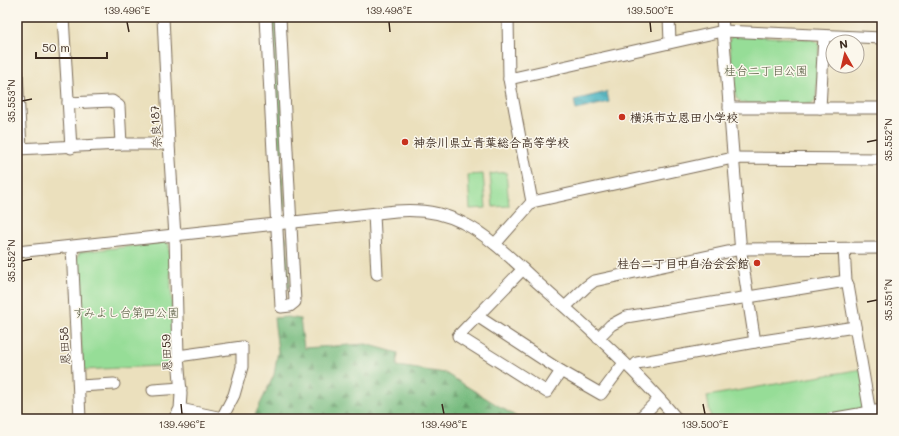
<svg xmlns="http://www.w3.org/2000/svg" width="899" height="436" font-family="Mali,'Klee One',sans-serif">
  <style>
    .green { fill: #96dd97; stroke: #68845a }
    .forest { fill: url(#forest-firs); stroke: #5a734f }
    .water { fill: url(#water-waves); stroke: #406e70 }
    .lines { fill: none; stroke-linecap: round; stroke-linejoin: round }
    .minor-casing { stroke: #796a56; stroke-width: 13 }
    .minor { stroke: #fff; stroke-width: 11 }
    .ticks { fill: none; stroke: #3b2a1e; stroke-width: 1.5 }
    .poi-dot { fill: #c8321e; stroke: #fbf7ec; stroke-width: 1.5 }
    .labels { text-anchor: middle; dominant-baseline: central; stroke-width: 3; stroke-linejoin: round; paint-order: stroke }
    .park-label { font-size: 12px; fill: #52573c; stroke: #fbf7ec }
    .poi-label { font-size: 12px; font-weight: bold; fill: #3b2a1e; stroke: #fbf7ec; text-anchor: start }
    .street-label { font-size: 12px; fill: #3b2a1e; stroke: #fbf7ec }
    .neatline { fill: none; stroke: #3b2a1e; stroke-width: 1.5 }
    .ticks-label { font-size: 10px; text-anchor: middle; fill: #3b2a1e }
  </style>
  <defs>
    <pattern id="forest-firs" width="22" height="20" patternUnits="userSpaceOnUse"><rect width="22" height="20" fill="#78bc80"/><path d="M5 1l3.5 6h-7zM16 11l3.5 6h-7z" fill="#649968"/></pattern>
    <pattern id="water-waves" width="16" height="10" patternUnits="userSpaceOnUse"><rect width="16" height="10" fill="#46b3c1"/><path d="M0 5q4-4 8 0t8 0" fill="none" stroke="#3c929c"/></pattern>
  </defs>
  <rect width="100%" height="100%" fill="#fbf7ec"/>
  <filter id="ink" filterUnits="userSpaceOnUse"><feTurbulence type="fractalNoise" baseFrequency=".025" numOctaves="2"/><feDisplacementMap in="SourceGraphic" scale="8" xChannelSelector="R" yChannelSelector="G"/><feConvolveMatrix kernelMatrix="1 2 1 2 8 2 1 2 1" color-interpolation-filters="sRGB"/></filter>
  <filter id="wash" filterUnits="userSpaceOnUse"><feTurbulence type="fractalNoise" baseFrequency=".012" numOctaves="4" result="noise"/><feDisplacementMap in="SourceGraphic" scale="16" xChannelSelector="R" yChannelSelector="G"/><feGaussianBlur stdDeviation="0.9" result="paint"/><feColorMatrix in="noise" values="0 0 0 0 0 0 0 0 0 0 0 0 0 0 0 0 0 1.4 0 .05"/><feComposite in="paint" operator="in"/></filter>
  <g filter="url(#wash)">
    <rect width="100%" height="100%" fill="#ebe0bd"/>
    <!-- green -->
    <g class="green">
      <polygon points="271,17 277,17 284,146 281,160 285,209 281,212"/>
      <polygon points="732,35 812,39 819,44 816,99 811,104 742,103 736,98 729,41"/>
      <polygon points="506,172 509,206 493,207 490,174"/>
      <polygon points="483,174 486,208 470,209 468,175"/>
      <polygon points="284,237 286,237 290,287 287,288 285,287 282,239"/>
      <polygon points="167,242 169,245 175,365 83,370 76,259 80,252"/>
      <polygon points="862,369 870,412 830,419 711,419 707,396"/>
    </g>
    <!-- forest -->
    <polygon class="forest" points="287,317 300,319 304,348 366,344 398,353 397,366 445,373 520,419 253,419 274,375 278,351 274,318"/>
    <!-- water -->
    <polygon class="water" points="607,92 609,102 576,110 574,100"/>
  </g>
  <g filter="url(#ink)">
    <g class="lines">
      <defs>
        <g id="minor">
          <polyline points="63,17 71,148"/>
          <polyline points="163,17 169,144 175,236 178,356 181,394 180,409 174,419"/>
          <polyline points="266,17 281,307 290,306 295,302 280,17"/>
          <polyline points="508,17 509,79 532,202"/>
          <polyline points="669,17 670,42"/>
          <polyline points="722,17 741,253 755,342"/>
          <polyline points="17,72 21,149"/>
          <polyline points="509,79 723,31 882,38"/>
          <polyline points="68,103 112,101 119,106 121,144"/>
          <polyline points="729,108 882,108"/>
          <polyline points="820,108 824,36"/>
          <polyline points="17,149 121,144 169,144"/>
          <polyline points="374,214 377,274"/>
          <polyline points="495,244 532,202 733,158 882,159"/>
          <polyline points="72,247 80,419"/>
          <polyline points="844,249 846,281 848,285 871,419"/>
          <path d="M17,252L396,211C420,209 442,212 463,223C490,236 517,264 539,284C586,326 636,370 677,419"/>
          <polyline points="523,269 458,336 547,392 561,371 601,394 624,363"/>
          <polyline points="565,307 586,287 594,281 741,249 882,248"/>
          <polyline points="477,316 561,371"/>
          <polyline points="598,338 611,325 626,317 846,281"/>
          <polyline points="178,356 242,347 242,367 234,395 222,418 180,409"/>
          <polyline points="631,369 637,363 755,342 855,327"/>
          <polyline points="79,386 114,384"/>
          <polyline points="153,390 181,388"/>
          <polyline points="639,419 659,399"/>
          <polyline points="830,419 882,410"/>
        </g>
      </defs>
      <!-- minor casing -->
      <use href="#minor" class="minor-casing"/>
      <!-- minor -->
      <use href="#minor" class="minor"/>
    </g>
  </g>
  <!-- ticks -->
  <path class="ticks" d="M127,22L129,32M389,22L390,32M650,22L651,32M22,101L32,99M867,142L877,140M22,261L32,259M867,302L877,300M181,404L182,414M442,404L444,414M703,404L705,414"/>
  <!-- markers -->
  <g class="poi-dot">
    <circle cx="622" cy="117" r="4"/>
    <circle cx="405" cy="142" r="4"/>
    <circle cx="757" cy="263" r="4"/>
  </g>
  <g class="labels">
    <!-- park labels -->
    <g class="park-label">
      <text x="766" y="70">桂台二丁目公園</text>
      <text x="126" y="312">すみよし台第四公園</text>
    </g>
    <!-- poi labels -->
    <g class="poi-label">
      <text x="630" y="117">横浜市立恩田小学校</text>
      <text x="413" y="142">神奈川県立青葉総合高等学校</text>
      <text x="749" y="263" text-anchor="end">桂台二丁目中自治会会館</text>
    </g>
    <!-- street labels -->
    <g class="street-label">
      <text transform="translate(155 127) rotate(-93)">奈良187</text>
      <text transform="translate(64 346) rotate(-93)">恩田58</text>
      <text transform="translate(166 353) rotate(-92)">恩田59</text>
    </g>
  </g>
  <!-- margin -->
  <rect width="899" height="436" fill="none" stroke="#fbf7ec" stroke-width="44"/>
  <!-- north arrow -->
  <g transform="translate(845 54) rotate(352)"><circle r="19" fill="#fbf7ec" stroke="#aea59a"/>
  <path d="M0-3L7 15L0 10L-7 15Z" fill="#c8321e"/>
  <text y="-6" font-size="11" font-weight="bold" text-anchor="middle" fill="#3b2a1e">N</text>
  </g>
  <!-- scale -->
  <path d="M36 52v6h71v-6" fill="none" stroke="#3b2a1e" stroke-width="2"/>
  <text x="42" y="52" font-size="12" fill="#3b2a1e" stroke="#fbf7ec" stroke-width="3" paint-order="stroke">50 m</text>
  <rect x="22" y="22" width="855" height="392" class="neatline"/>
  <g class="ticks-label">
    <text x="127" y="14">139.496°E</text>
    <text x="389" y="14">139.498°E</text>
    <text x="650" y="14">139.500°E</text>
    <text transform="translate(11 101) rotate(-90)" y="4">35.553°N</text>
    <text transform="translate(888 140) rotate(-90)" y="4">35.552°N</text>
    <text transform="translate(11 261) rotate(-90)" y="4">35.552°N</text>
    <text transform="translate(888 300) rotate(-90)" y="4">35.551°N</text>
    <text x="182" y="428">139.496°E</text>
    <text x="444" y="428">139.498°E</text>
    <text x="705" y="428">139.500°E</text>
  </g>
</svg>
